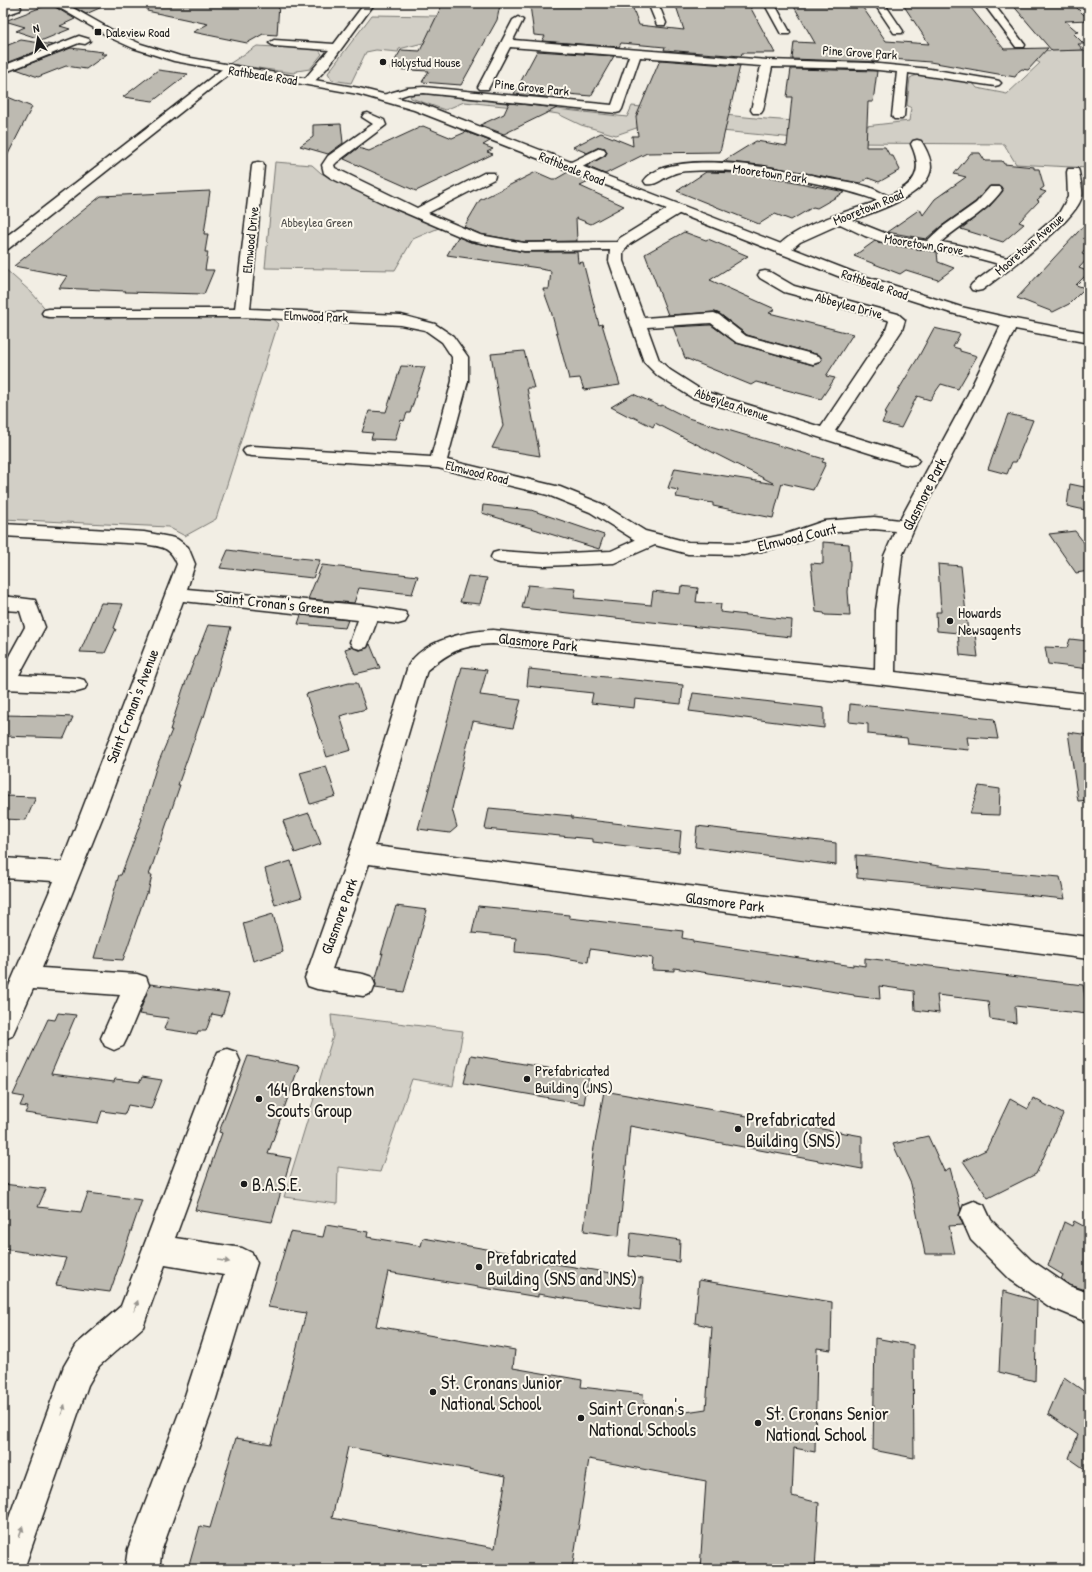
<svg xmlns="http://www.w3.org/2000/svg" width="1092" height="1572" font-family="'Patrick Hand',sans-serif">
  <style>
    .green { fill: #d2cfc6; stroke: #777671 }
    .building { fill: #bdbab1; stroke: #1c1c1c; fill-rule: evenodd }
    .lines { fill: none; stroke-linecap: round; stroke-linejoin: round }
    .minor-casing { stroke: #1c1c1c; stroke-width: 3 }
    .major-casing { stroke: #1c1c1c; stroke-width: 3 }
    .minor { fill: #fbf7ec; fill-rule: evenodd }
    .major { fill: #fbf7ec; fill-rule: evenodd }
    .oneway { fill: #97948e }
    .poi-dot { fill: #1c1c1c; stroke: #fbf7ec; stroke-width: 1.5 }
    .labels { text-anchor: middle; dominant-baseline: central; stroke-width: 4; stroke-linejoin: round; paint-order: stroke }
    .far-poi-label { font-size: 13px; fill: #1c1c1c; stroke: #fbf7ec; text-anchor: start }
    .far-street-label { font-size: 13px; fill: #1c1c1c; stroke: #fbf7ec }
    .far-park-label { font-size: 13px; fill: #53524f; stroke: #fbf7ec }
    .street-label { font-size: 15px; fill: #1c1c1c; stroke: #fbf7ec }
    .poi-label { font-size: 15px; fill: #1c1c1c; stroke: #fbf7ec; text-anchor: start }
    .near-poi-label { font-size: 18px; fill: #1c1c1c; stroke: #fbf7ec; text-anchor: start }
  </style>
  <rect width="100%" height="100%" fill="#f2eee4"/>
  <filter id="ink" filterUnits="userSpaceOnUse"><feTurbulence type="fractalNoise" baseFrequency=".025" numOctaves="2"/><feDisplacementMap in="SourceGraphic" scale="8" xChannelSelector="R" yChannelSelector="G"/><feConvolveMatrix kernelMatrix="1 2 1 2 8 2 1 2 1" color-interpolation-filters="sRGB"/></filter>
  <g filter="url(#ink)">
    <!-- green -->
    <g class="green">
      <polygon points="372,15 437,16 427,42 399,49 398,52 376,50 366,52 351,83 332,80 328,73"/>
      <polygon points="257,46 315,49 319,50 322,54 310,69 297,71 294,73 229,64"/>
      <path d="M1083,50L1089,56V168L1016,164L1004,144L847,143L648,124L616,135L581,125L558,114L539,111L534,109L464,102L445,110L411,98L410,96L418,93L627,117L632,106L766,119L866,126L909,121L911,108L907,105L910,78C924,69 957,80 973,83L977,88L1007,94L1040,63L1017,51Z"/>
      <polygon points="275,162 312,165 321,173 441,227 413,239 395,270 265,268"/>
      <polygon points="3,267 32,293 49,313 267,314 278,324 216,519 185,536 168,527 3,519"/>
      <polygon points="331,1015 463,1031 453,1086 412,1079 380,1172 338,1167 337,1204 284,1197 333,1036"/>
    </g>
    <!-- building -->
    <g class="building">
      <polygon points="67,3 111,3 86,14"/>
      <polygon points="148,3 279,3 277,35 263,34 247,43 193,32 208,24 147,11"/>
      <polygon points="443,3 500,5 497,20 461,85 422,82 429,71 390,69 401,50 420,51"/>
      <polygon points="631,3 639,25 684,30 675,3 748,3 775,53 742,53 741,56 664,50 665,47 621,43 619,47 542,41 545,36 534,35 530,5"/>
      <polygon points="792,3 857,3 858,5 861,5 886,41 929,44 902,3 967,3 1004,49 1048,48 1028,70 1022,69 1019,71 1015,77 930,62 879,58 878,62 792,59 794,42 815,43"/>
      <polygon points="1011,3 1072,3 1089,20 1065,21 1078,32 1073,33 1084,44 1078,44 1083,50 1052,51"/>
      <polygon points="50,4 75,19 60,26 70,29 43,40 16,31 25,27 5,21"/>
      <polygon points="21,40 53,45 3,64 3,47"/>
      <polygon points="71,48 103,52 101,54 107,54 86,69 66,66 38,77 16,69"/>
      <polygon points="537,51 614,56 591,96 568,94 565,99 514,94"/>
      <polygon points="660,60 740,66 720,152 647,153 605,174 586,166 605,156 607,153 605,148 599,147 587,153 573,147 601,133 633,146 632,136 638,136 636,117"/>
      <polygon points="791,69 877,71 873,102 868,102 866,147 885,147 890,156 893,156 900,170 879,182 868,178 860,183 762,165 722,162 756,141 787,146 792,97 787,97"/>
      <polygon points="158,70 188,74 153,101 123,97"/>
      <polygon points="3,95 32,107 3,164"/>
      <polygon points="509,103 557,108 504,134 480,125 504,114"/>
      <polygon points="341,124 343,143 328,154 300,146 313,137 313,125"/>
      <polygon points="423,126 452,138 466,132 490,141 483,145 493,149 487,152 493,154 416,191 344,159 358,148 369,151"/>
      <polygon points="971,153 980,153 985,161 1002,161 1004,164 1034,167 1034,169 1039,169 1044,187 1040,190 1046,192 1037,200 1039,201 1019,222 1024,224 1003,242 961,229 990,206 1003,191 1000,186 990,186 975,202 940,227 926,239 887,232 920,209 923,215 935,199 966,177 954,174"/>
      <polygon points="536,172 552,179 556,179 568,172 591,181 580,186 624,206 591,224 576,218 577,241 524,242 480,234 464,227 480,200"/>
      <polygon points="706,172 738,173 770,177 845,192 817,208 813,207 791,220 775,214 759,224 677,191"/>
      <polygon points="210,191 204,234 208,234 205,252 208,252 205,270 214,270 204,294 125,292 126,291 59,288 67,276 14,266 101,196"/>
      <polygon points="1089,220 1089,244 1082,254 1089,257 1079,268 1089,272 1076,285 1085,288 1069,304 1053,312 1017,298"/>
      <polygon points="684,232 706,240 708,239 748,256 710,280 775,309 769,313 853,334 826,376 835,378 821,399 756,382 751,385 685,358 673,327 711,325 736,343 813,365 819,363 822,360 819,355 747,335 720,314 715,312 668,315 645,254"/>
      <polygon points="458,237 471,242 524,252 577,252 578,263 583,262 599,325 602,324 620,385 584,390 580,378 569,379 551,311 543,289 549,289 551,271 540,269 539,268 447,255"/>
      <polygon points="875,241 885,244 937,252 938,262 954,268 938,280 906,270 900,274 854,256"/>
      <polygon points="934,328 960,334 953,347 960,349 960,351 977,356 958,389 941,384 930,400 917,396 901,428 882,423 886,414 884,414 919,356"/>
      <polygon points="524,351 534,388 527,388 540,456 492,448 503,426 491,354"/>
      <polygon points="401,366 425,367 410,413 407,413 404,421 401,420 395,440 371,439 373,433 362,432 369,411 386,412"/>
      <polygon points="633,394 660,406 662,405 688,418 824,459 822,462 826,463 813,490 782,483 773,518 713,506 713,503 676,497 678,490 668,488 675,468 775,484 655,423 653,427 633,417 632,418 611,407"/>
      <polygon points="1008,414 1033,420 1016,462 1012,462 1007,474 988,469"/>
      <polygon points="1070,484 1089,488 1089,511 1067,506"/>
      <polygon points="483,505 531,510 604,535 599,549 482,513"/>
      <polygon points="1075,531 1089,549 1089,571 1076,573 1049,534"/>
      <polygon points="823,542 849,544 850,564 848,592 850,616 825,615 824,613 816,612 811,563 823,564"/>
      <polygon points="228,550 265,555 320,560 313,578 220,568"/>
      <polygon points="938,564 961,566 968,633 975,634 978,657 960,655 958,633 937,631 936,612 941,612"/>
      <polygon points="322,565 383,572 418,576 412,594 359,588 354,603 308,599"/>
      <polygon points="468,576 487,578 480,604 460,602"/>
      <polygon points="528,585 576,589 574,598 651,605 653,591 680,594 681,586 698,588 696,602 721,604 720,612 792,620 791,637 522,608"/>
      <polygon points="101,603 123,604 114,628 116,629 105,653 80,652"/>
      <polygon points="301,615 348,620 345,628 298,624"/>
      <polygon points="208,625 231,627 204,717 202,717 178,785 180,785 149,875 152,875 148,893 146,893 123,960 94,958 119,875 121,875 142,819 141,819 156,768 172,730 170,730 183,689"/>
      <polygon points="1070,639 1088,641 1089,669 1048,664 1045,647 1067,648"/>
      <polygon points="370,644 380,668 355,674 345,649 351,647 360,650 367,648"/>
      <polygon points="462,667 487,670 480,695 521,700 513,728 473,721 452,809 457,827 450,833 418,829"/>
      <polygon points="529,669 683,685 681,704 635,699 634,708 591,703 593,693 527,686"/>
      <polygon points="349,683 357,683 366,709 340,716 351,750 327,757 306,694"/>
      <polygon points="693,693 824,708 824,728 689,711"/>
      <polygon points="850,704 994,719 998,739 967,737 969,750 908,744 907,738 868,734 868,724 849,722"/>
      <polygon points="3,715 53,716 73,717 64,738 3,736"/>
      <polygon points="1068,732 1089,735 1089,800 1078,801"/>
      <polygon points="326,766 336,796 310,804 300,773"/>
      <polygon points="979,786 1000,789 999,815 970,814"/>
      <polygon points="3,796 36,797 26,820 3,819"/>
      <polygon points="489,808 572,816 572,818 681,831 679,852 593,842 593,839 485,829"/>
      <polygon points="309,813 321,844 295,853 283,821"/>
      <polygon points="697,826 836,843 836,865 695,847"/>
      <polygon points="856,855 879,857 946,867 1060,877 1065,899 857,878"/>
      <polygon points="291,861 302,897 275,905 265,869"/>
      <polygon points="396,906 427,910 404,992 375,988 376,984 375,981 383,953 381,954"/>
      <polygon points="478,906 569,915 569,918 683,931 682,938 693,940 693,942 853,966 853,964 865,966 865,958 1083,985 1088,1014 1015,1006 1016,1023 990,1019 988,1001 937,995 939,1013 915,1010 914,991 879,986 880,999 854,996 854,995 793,985 674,968 674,971 652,970 653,958 590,949 588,962 548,955 515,952 516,938 472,933"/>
      <polygon points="273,914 283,952 253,961 243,923"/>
      <polygon points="150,984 181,988 229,994 222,1016 212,1014 206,1031 198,1031 197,1034 164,1029 168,1018 139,1014"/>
      <polygon points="58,1013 76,1015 51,1074 114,1082 115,1079 140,1082 142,1077 162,1080 151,1109 128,1105 125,1114 102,1111 98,1123 25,1113 28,1107 20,1106 24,1097 13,1095 48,1019 55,1020"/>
      <polygon points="471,1055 589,1075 584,1104 464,1083"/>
      <polygon points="248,1056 299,1066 268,1154 291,1158 272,1222 195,1210 222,1133 219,1132"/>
      <polygon points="604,1091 862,1136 862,1169 630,1126 619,1236 584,1231 593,1153"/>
      <polygon points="1033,1098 1063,1114 1036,1174 988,1198 963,1161 986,1150 1010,1099 1028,1109"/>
      <polygon points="928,1136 944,1171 950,1168 961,1210 959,1216 963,1225 949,1226 955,1254 925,1254 911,1184 893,1144"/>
      <polygon points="3,1184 46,1189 38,1207 81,1212 88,1193 142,1200 110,1292 56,1285 66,1258 3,1249"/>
      <polygon points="1074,1221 1089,1229 1089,1291 1070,1285 1061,1279 1063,1275 1048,1266 1064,1222 1072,1226"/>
      <path d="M326,1225L368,1232L367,1237L421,1246L423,1238L544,1259L543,1262L643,1278L640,1310L538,1294V1297L388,1272L376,1326L515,1350L513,1368L582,1380L581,1387L643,1394L644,1404L686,1412L706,1409L712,1327L695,1323L699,1280L832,1302L831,1350L817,1348L815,1452L794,1448L792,1496L819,1503L815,1569H700L706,1481L589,1459L572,1569H188L200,1526L210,1528L236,1438L271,1444L306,1313L268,1307L290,1232L323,1237ZM348,1447L506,1476L495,1548L332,1518Z"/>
      <polygon points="631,1233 680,1240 679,1262 629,1256"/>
      <polygon points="1003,1291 1037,1301 1035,1381 999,1372"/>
      <polygon points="875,1338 913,1345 914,1458 873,1450"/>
      <polygon points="1064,1377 1089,1395 1089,1472 1069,1458 1078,1435 1048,1414"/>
    </g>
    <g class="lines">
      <defs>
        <g id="minor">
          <polygon points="9,3 20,6 21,8 20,10 3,16 3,9 6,8 4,6 5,4"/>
          <polygon points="365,3 375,3 327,68 312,84 304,84 302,82 329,50 274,46 269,43 274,40 334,44"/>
          <polygon points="648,3 658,3 666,23 665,25 657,25"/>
          <polygon points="764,3 774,3 790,32 789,34 781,34"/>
          <polygon points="874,3 884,3 903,31 902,33 894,33"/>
          <polygon points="983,3 993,3 1025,45 1024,47 1016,47"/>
          <polygon points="518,17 523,20 513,40 767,60 869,63 930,69 995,80 999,81 1001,83 999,85 995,86 908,73 904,116 902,119 894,119 892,116 897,72 869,69 772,67 763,110 761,113 753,113 751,110 761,66 640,57 622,109 620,112 616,113 424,93 408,94 387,101 383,99 381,97 383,95 407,88 424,87 612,105 629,56 510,47 488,89 480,89 478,87 513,20"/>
          <polygon points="79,36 89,39 90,41 85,44 79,43 3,73 3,66"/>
          <polygon points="229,66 233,67 235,69 233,71 8,249 3,250 3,239 225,67"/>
          <polygon points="368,113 384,120 386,125 337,162 334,165 335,168 417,208 484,173 494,173 495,176 494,179 428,213 480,235 524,243 617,242 620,238 672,206 682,206 684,209 682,212 630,244 623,252 623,261 644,318 714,313 719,315 746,336 819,356 821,359 819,362 813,364 736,342 711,323 647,327 659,360 670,370 703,391 821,427 886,330 889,321 888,320 784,292 760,278 758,275 760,272 765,271 770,272 794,286 898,314 905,320 902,330 835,431 916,456 919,460 916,464 910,465 904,464 691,397 658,376 644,362 609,261 610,250 524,251 471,241 387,205 331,178 324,173 322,165 328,156 373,124 362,117 364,114"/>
          <path d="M917,140L921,141L923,144C927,151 931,159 931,167C930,195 874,212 852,220L892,236L927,241L941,228L976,203L990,187H1000L1002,190C986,213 961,224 941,242L959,245L1007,258L1058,215L1068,197L1067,172L1068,169H1078L1079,172C1080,179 1083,189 1082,196C1077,221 1003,274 982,290L977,291L972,290L970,287L972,284L999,264L958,253L885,243L865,236L840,224L800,242L787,253L782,254L777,253L775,250C791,226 850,211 878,201C859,193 840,189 819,184C776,175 733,168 689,171C683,171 677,172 671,175C662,178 657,186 646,184L644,181C669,145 793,171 830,179C843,181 857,183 869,187C876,190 882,193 889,196C915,184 924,172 911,144L913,141Z"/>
          <polygon points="600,148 604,149 606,152 604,155 577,170 567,170 566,167 567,164"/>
          <path d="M258,162L263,163L264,166L250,309L401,315L435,324L453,336L468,357V381L447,460L560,487L602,504L645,531L688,542L744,543L783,535L824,521L874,517L900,520L966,398L1002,323L1005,320L1010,318L1015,320L1018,323L982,398L915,526L902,556L896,610L895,672L1089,694V710L885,685L493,644C462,645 451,651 427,670L375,846L1089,937V959L824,925L369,864L332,969L363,974L372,977L375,985L372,993L363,996L317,989L308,986L305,978L349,854L408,666C423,640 466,631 493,630L875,670L876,610L884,556L895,531L874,529L826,533L793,544L744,555L688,554L655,545L614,563L544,566L500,563L493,561L491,557L493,553L500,551L544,554L611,551L635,540L590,512L548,495L438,468L252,456L246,455L243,451L246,447L252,446L431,457L452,381V357L442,342L425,330L401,325L242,317H49L44,316L42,313L44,310L49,309H235L252,166L253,163Z"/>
          <path d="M3,524L144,532L170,537L177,539L188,547L195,564L187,589L370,606L405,612L408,617L405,622L398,624L377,621L367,647L360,649L353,647L350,642L358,620L183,601L103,816L42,968L137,974L146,977L149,985L127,1038L123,1046L114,1050L105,1046L101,1038L120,995L33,989L12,1036L3,1040V1000L54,881L3,878V858L62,862L177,564C170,546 161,547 144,544L3,536Z"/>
          <polygon points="3,596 35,600 45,627 19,675 77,678 84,680 87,685 84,690 77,692 3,689 3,667 25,627 20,611 3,610"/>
          <polygon points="227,1049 236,1052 240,1061 175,1238 242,1248 252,1253 257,1263 214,1405 162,1549 159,1569 125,1569 128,1549 182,1405 224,1275 165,1265 143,1327 99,1366 88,1385 24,1569 3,1569 3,1534 64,1366 77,1344 121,1306 214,1061 218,1052"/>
          <polygon points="974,1201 984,1205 991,1220 1031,1260 1069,1286 1089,1293 1089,1323 1050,1307 1011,1280 971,1240 960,1215 964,1205"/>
        </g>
        <polygon id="major" points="51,3 64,3 121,35 141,44 180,56 359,88 422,104 858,274 961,307 1010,318 1089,333 1089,343 1010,328 951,313 848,280 414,110 358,94 174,61 133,48 113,39"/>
      </defs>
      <!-- minor casing -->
      <use href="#minor" class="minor-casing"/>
      <!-- major casing -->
      <use href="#major" class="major-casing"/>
      <!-- minor -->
      <use href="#minor" class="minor"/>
      <!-- major -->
      <use href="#major" class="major"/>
    </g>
    <!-- one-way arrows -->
    <defs><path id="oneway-solid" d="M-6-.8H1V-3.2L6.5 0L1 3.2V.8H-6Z"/></defs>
    <g class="oneway">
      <use href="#oneway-solid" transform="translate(224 1261) rotate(10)"/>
      <use href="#oneway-solid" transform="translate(136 1306) rotate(-71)"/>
      <use href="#oneway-solid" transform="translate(63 1410) rotate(-71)"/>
      <use href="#oneway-solid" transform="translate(21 1532) rotate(-71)"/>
    </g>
  </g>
  <!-- markers -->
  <g class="poi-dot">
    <rect x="94" y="28" width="8" height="8" rx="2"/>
    <circle cx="383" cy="62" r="4"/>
    <circle cx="950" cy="621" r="4"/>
    <circle cx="527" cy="1079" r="4"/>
    <circle cx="259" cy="1099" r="4"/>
    <circle cx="738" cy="1129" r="4"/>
    <circle cx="244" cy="1184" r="4"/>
    <circle cx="479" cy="1267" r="4"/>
    <circle cx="433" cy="1392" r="4"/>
    <circle cx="581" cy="1418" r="4"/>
    <circle cx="758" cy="1423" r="4"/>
  </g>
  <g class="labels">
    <!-- far-poi labels -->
    <g class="far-poi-label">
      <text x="106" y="32">Daleview Road</text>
      <text x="391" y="62">Holystud House</text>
    </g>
    <!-- far-street labels -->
    <g class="far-street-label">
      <text transform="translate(860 52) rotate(4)">Pine Grove Park</text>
      <text transform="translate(263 75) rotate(9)">Rathbeale Road</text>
      <text transform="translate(532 87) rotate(6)">Pine Grove Park</text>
      <text transform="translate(572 168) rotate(22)">Rathbeale Road</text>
      <text transform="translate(770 173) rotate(8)">Mooretown Park</text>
      <text transform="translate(868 207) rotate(-22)">Mooretown Road</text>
      <text transform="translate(250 240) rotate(-84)">Elmwood Drive</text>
      <text transform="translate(924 244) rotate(9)">Mooretown Grove</text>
      <text transform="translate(1029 244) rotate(-41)">Mooretown Avenue</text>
      <text transform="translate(875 284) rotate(19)">Rathbeale Road</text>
      <text transform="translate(849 305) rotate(15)">Abbeylea Drive</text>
      <text transform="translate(316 316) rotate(2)">Elmwood Park</text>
      <text transform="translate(732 404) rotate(19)">Abbeylea Avenue</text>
      <text transform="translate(477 472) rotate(14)">Elmwood Road</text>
    </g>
    <!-- far-park labels -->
    <g class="far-park-label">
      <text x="317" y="222">Abbeylea Green</text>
    </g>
    <!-- street labels -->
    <g class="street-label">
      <text transform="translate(924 494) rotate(-63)">Glasmore Park</text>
      <text transform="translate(797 537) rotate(-13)">Elmwood Court</text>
      <text transform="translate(273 603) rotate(6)">Saint Cronan's Green</text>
      <text transform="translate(538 642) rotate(6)">Glasmore Park</text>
      <text transform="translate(132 706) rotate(-69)">Saint Cronan's Avenue</text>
      <text transform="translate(725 902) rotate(7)">Glasmore Park</text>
      <text transform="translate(339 916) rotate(-70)">Glasmore Park</text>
    </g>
    <!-- poi labels -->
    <g class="poi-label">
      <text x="958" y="612">Howards<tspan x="958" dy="17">Newsagents</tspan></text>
      <text x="535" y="1070">Prefabricated<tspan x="535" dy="17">Building (JNS)</tspan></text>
    </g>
    <!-- near-poi labels -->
    <g class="near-poi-label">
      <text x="267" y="1089">164 Brakenstown<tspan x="267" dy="21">Scouts Group</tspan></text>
      <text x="746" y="1119">Prefabricated<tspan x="746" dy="21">Building (SNS)</tspan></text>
      <text x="252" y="1184">B.A.S.E.</text>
      <text x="487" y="1257">Prefabricated<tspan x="487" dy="21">Building (SNS and JNS)</tspan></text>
      <text x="441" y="1382">St. Cronans Junior<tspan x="441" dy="21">National School</tspan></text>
      <text x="589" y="1408">Saint Cronan's<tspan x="589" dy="21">National Schools</tspan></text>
      <text x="766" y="1413">St. Cronans Senior<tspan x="766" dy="21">National School</tspan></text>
    </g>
  </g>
  <!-- margin -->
  <rect width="1092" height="1572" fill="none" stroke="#fbf7ec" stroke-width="16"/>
  <rect x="8" y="8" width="1076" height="1556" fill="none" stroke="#1c1c1c" stroke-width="1.5" filter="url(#ink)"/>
  <!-- north arrow -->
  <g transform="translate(38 38) rotate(348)" stroke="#fbf7ec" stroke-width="3" paint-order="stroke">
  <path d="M0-3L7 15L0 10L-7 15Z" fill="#1c1c1c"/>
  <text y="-6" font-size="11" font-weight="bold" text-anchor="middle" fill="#1c1c1c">N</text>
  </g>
</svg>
